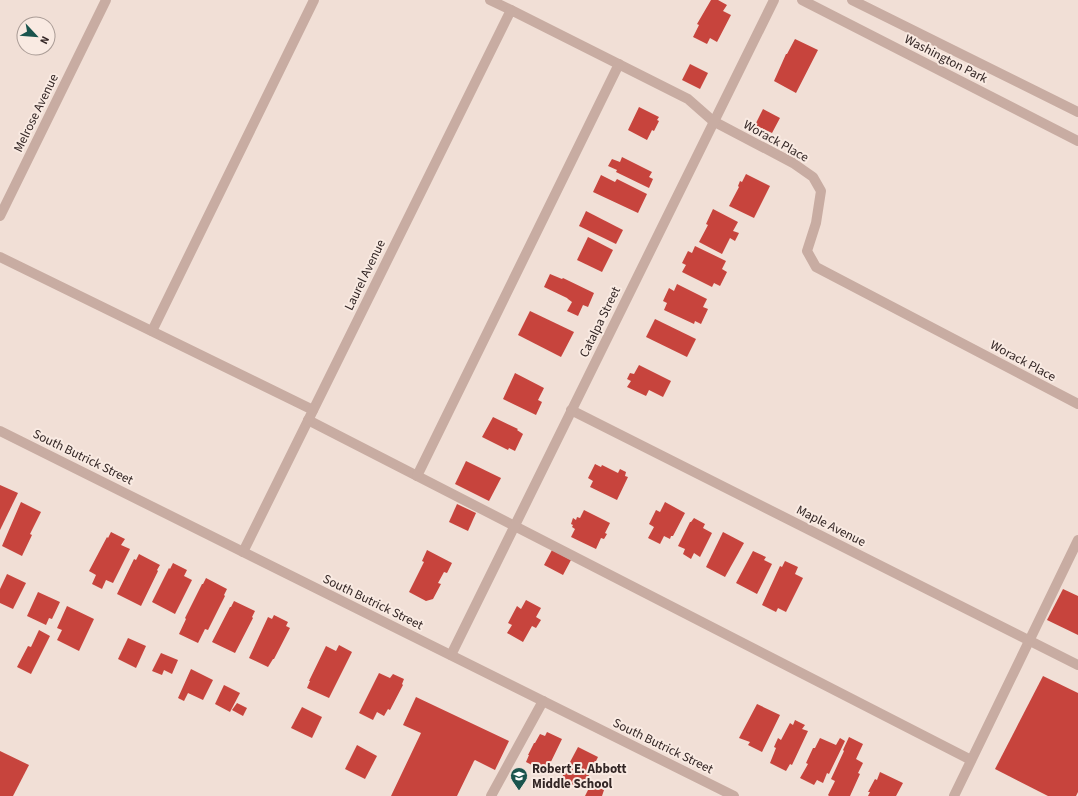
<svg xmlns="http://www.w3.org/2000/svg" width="1078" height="796" font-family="'Source Sans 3',sans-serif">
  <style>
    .building { fill: #c7443d }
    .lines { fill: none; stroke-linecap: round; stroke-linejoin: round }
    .service { stroke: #c8aca2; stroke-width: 10 }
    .minor { stroke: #c8aca2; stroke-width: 10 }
    .tertiary { stroke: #c8aca2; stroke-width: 10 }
    .labels { text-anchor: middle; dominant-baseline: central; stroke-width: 4; stroke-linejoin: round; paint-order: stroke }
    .street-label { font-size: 13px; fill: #332625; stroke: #f9eae2 }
    .poi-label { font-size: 13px; font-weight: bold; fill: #332625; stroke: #f9eae2; text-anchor: start }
  </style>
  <rect width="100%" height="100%" fill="#f1dfd6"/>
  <!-- building -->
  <g class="building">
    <polygon points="711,0 718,0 727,5 723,11 731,15 717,42 710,38 707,44 693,37 699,25 697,24"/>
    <polygon points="795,39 818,50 796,93 774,81 786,54 787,54"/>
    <polygon points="690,64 708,73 700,89 682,80"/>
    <polygon points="639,107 659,117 657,120 659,121 654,131 652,130 647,140 628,130"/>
    <polygon points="763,109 780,118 772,133 755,125"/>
    <polygon points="622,157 652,172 649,177 653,179 649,188 616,172 617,170 608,166 612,159 620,162"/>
    <polygon points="746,174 770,186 754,218 729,206 739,187 738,186 740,181 742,182"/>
    <polygon points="601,175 615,182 617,179 647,194 638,213 593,192"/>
    <polygon points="713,209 738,222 733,231 739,233 735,241 730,238 722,254 699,242 708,225 706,224"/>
    <polygon points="586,211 623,230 616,244 579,226"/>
    <polygon points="588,237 613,250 602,272 577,260"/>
    <polygon points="695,246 726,261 722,269 727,272 720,286 714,283 712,287 682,272 686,265 682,263 688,251 692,253"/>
    <polygon points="550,274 562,279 563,278 594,293 588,307 583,305 578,316 567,311 572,302 568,299 567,298 544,287"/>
    <polygon points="677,284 707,299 703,307 708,309 701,324 695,321 694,324 664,310 667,303 663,301 669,288 674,291"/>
    <polygon points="530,311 574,332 561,357 518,335"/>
    <polygon points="655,319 696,339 687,357 646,337"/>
    <polygon points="639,365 671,381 663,397 649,390 646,396 627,387 631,381 627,379 630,373 634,374"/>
    <polygon points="515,373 544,388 538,400 542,402 536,415 503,399"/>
    <polygon points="493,417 518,429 517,430 523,434 515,451 509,448 508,450 482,437"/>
    <polygon points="466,461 501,478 489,501 455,484"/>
    <polygon points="595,464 601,467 602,465 618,473 620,469 626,472 625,476 628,477 617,500 590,487 593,481 588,478"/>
    <polygon points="0,485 18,493 0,530"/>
    <polygon points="21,502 41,512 30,534 32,535 22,556 2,546"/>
    <polygon points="665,502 685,513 673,536 671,536 670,539 664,536 660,544 648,538 654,527 649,524 656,510 660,512"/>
    <polygon points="457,504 476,513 468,531 449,522"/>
    <polygon points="584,510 610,523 605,533 607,534 604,539 601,538 596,549 571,537 575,529 572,527 573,525 571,524 573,518 576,520 577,517 580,518"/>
    <polygon points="694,518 705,524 703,528 712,533 700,557 694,553 691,559 683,554 685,549 678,546 690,522 691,522"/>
    <polygon points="111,532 125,539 121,545 130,549 113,583 106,580 102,589 92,584 96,575 89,571 107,537 108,538"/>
    <polygon points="723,532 744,543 725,577 706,567"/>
    <polygon points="427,550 452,563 447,573 444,572 438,583 441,584 433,599 426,601 409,592 424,562 422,561"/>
    <polygon points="552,550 571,560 563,575 544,565"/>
    <polygon points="753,551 766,557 764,560 772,564 757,594 736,583"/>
    <polygon points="139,554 160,565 157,570 158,571 141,606 117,594 134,559 136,560"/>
    <polygon points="785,561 798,567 795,574 803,578 786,612 778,608 776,612 762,605 780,566 782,567"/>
    <polygon points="173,563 187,570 184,576 192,580 175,614 152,602 169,568 170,569"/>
    <polygon points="7,574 26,583 13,609 0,603 0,589"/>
    <polygon points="206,578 227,589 224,595 225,596 208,630 205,629 198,643 179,634 186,619 185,618 202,584 203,584"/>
    <polygon points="1063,589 1078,596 1078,635 1047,620"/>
    <polygon points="38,592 60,602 52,619 49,618 46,625 27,616"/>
    <polygon points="526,600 541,608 536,617 541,620 536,628 532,626 523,642 507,633 512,625 508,623 517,606 521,609"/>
    <polygon points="234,601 255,611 252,617 253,618 235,653 212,642 230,607 231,607"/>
    <polygon points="67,606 94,619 79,651 57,640 62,630 57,628"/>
    <polygon points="274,615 288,622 286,626 290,628 274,659 273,659 268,667 249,658 268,617 272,619"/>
    <polygon points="39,630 50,636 31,674 17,667 28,646 31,647"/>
    <polygon points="128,638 146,646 136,668 118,659"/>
    <polygon points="339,645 352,652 329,698 307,688 310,681 309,681 326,646 336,651"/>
    <polygon points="161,653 178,660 172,674 164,670 162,675 152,671"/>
    <polygon points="191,669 213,680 203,700 188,693 184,701 178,698"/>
    <polygon points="379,673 390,678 393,674 404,679 402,684 403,685 390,710 388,709 384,716 377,712 373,720 359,713"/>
    <polygon points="1043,676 1078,693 1078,792 1076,796 1048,796 995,769"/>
    <polygon points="224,685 240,693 230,712 215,704"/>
    <polygon points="416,697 509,741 495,770 475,760 474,761 457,796 391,796 421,733 403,725"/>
    <polygon points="237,703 247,708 243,716 232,710"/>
    <polygon points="757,704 780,715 762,752 748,745 750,742 739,738"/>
    <polygon points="302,707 322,717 312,738 291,728"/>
    <polygon points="795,720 805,725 802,729 808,731 792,765 790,764 786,771 770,763 776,748 774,747 778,738 781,740 790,723 793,725"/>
    <polygon points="547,732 562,739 546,772 526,762 529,755 528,755 534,743 535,743 540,734 545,736"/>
    <polygon points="849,737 863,744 856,759 863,763 858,773 860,774 850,796 829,796 828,795 835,781 831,779 844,751 843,750"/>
    <polygon points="820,738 836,745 840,738 845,741 829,774 827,773 823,783 817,780 814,785 800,778 808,764 806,763 813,748 815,748"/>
    <polygon points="357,745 377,756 365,779 345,769"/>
    <polygon points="578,747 598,757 582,789 561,779"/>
    <polygon points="0,751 29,765 13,796 0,796"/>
    <polygon points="880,772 903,783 896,796 868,796 870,792 868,792 875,779 877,780"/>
    <polygon points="591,784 604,790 602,796 585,796"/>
  </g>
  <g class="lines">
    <!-- service -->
    <g class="service">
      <polyline points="490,0 511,10"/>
      <polyline points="0,257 313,410"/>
      <polyline points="152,331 314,0"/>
      <polyline points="308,420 971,760"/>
      <polyline points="417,476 619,64"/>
      <polyline points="491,796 543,701"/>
      <polyline points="954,796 1078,540"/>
    </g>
    <!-- minor -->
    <g class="minor">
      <polyline points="802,0 1078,141"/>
      <polyline points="852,0 1078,112"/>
      <polyline points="0,216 106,0"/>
      <polyline points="571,410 1078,665"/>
      <polyline points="243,552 511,10 688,99 713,121 793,163 813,177 821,191 816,223 807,251 816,267 1078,404"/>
      <polyline points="451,655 774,0"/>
    </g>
    <!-- tertiary -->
    <polyline class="tertiary" points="0,431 734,796"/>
  </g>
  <!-- icons -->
  <defs>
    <symbol id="school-pin" viewBox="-11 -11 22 30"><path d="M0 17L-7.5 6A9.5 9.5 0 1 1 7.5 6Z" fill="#1a544d" stroke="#f9eae2"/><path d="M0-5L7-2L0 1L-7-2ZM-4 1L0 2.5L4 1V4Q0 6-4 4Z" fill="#fff"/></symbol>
  </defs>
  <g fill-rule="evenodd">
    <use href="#school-pin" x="509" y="766" width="20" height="27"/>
  </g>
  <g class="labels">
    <!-- street labels -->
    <g class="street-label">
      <text transform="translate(946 59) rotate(27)">Washington Park</text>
      <text transform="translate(36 113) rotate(-64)">Melrose Avenue</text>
      <text transform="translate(776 141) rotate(29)">Worack Place</text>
      <text transform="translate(365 275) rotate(-64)">Laurel Avenue</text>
      <text transform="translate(600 322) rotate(-64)">Catalpa Street</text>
      <text transform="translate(1023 361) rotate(28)">Worack Place</text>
      <text transform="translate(83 457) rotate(26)">South Butrick Street</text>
      <text transform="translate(831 526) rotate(27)">Maple Avenue</text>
      <text transform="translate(373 602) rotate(26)">South Butrick Street</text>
      <text transform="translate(663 746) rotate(26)">South Butrick Street</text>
    </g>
    <!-- poi labels -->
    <g class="poi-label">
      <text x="532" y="769">Robert E. Abbott<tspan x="532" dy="15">Middle School</tspan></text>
    </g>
  </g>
  <!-- north arrow -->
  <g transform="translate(36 36) rotate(116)"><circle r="19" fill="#f9eae2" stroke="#aa9c96"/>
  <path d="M0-3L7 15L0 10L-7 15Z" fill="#1a544d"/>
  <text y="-6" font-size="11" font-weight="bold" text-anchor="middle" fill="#332625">N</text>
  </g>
</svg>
